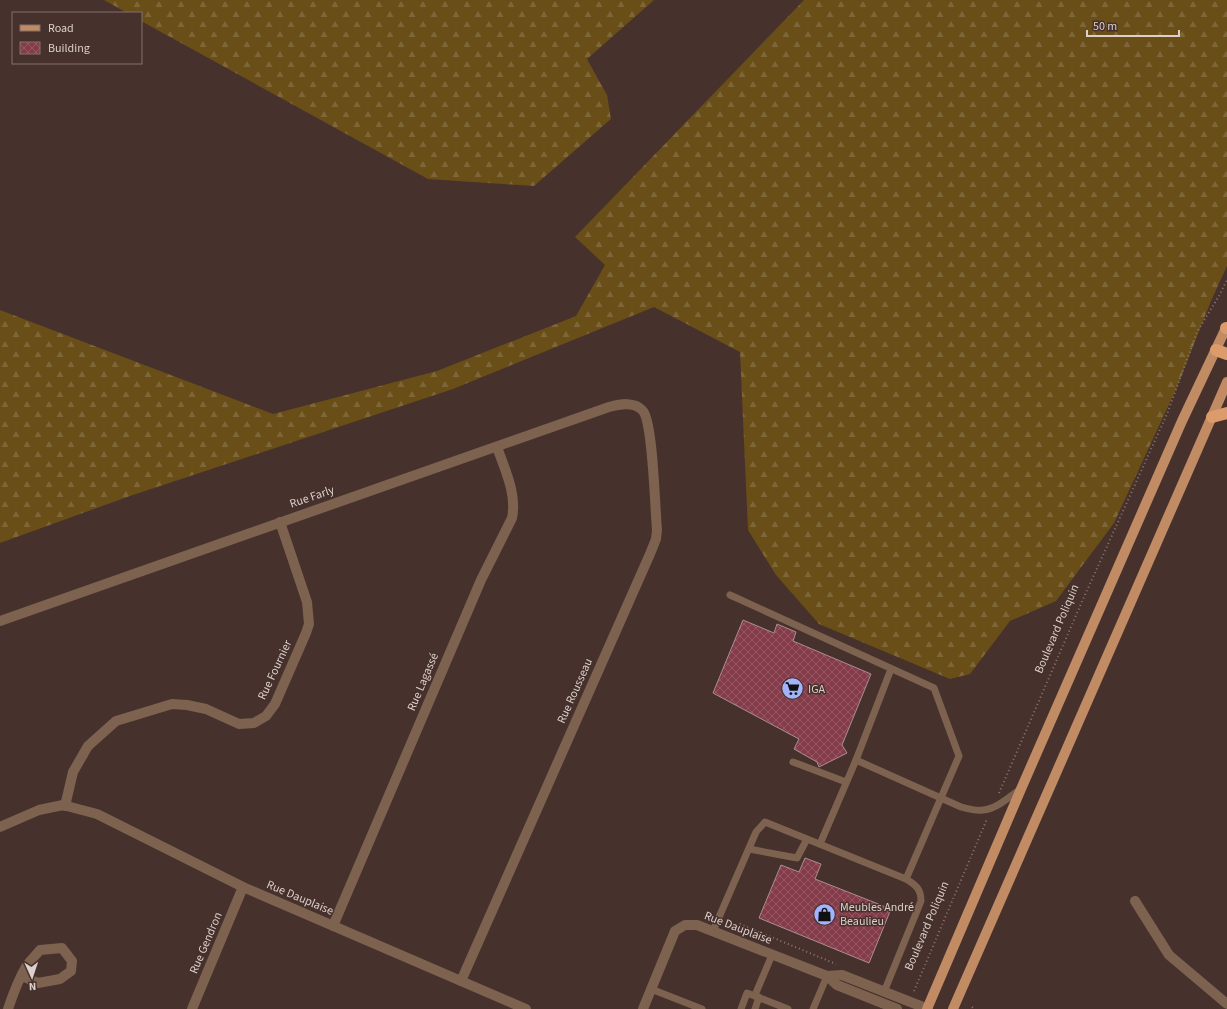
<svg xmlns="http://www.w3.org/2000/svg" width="1227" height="1009" font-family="'Source Sans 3',sans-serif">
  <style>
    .forest { fill: url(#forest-firs) }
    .building { fill: url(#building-cross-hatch); stroke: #a98e92 }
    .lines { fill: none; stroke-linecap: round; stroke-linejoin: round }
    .path { stroke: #8a7874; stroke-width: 2; stroke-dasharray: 1 3; stroke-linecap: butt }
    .lane { stroke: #7d624f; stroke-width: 7 }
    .street { stroke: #7d624f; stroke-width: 10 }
    .primary { stroke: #c18b63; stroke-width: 10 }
    .highway { stroke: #db9b6a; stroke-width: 12 }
    .labels { text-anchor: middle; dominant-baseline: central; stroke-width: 3; stroke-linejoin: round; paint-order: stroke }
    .street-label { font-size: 12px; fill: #ddcfcc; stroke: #46312c }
    .poi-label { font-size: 12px; fill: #ddcfcc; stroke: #46312c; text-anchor: start }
  </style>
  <defs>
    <pattern id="forest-firs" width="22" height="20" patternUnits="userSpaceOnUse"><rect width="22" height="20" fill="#694e18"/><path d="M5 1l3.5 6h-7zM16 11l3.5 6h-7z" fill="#7e6638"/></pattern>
    <pattern id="building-cross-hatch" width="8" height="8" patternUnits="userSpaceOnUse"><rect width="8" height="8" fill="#853c4a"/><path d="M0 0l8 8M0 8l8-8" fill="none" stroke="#965763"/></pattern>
  </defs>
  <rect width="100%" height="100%" fill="#46312c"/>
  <!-- forest -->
  <g class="forest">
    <polygon points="104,0 654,0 587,59 607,95 611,119 534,186 428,179 141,21 141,13 127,13"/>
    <polygon points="804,0 1227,0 1227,266 1211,301 1177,387 1114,523 1056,601 1010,621 970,674 950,679 819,624 776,575 748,530 740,352 654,307 453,389 130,496 0,543 0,310 273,414 437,371 576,316 605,265 575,237"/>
  </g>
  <!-- building -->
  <g class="building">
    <polygon points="743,620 774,633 777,624 796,632 793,641 871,674 842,745 847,753 819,767 817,762 794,749 799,739 713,693"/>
    <polygon points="805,858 821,864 815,879 891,909 869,963 759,918 781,865 799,872"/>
  </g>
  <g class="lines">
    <!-- path -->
    <g class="path">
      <polyline points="999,793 1084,597 1167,414 1197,332 1219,296 1227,280"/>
      <polyline points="732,926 740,924 836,964"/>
      <polyline points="914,991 987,819"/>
      <polyline points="972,1007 974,1009"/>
    </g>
    <!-- lane -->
    <g class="lane">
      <polyline points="730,595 934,688 959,756 906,879"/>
      <path d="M856,760L961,807C968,809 976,811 983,810C997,809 1010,796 1021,789"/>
      <polyline points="793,762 846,782"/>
      <polyline points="820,844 856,760 891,669"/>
      <polyline points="749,849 797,858 807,839"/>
      <path d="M713,931L756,832L765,822L906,879C916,885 921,889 921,901L884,992"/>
      <polyline points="651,989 702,1009"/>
      <polyline points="755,995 772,955"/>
      <polyline points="741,1009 747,993 788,1009"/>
      <polyline points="755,1009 759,997"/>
      <polyline points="813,1009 827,976"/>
    </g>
    <!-- street -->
    <g class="street">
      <path d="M0,621L609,407C620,404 635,401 643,411C653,423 655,509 657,530L656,539L650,554L461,981"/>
      <polyline points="65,806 73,772 88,746 116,721 172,704 187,705 206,709 239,724 254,723 266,716 275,704 306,633 309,624 307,602 280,522"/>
      <polyline points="0,827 39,810 63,805 97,814 243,887 526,1009"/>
      <polyline points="1135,901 1169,955 1227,1004"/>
      <path d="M333,926L481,580L512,518C517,494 505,470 497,447"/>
      <polyline points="827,976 842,975 928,1009"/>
      <path d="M8,1009C13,994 19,978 27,965C31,960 36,955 40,950L62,948L72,961L71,971L60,979L38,983L22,976"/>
      <polyline points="192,1009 243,887"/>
      <polyline points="643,1009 675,931 685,925 697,925 827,976 837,985 897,1009"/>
    </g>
    <!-- primary -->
    <g class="primary">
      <polyline points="927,1009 1021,789 1182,421 1226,328"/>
      <polyline points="953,1009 1227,382"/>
    </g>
    <!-- highway -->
    <g class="highway">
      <polyline points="1226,328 1227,328"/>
      <polyline points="1216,350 1227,354"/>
      <polyline points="1212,417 1227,413"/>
    </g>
  </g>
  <!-- icons -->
  <defs>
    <symbol id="supermarket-disc" viewBox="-11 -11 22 22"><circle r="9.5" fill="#a2b2fd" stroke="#46312c"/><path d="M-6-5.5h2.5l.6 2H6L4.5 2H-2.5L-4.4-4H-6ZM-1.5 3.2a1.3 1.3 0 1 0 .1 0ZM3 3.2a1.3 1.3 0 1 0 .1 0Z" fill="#111"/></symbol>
    <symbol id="shop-disc" viewBox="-11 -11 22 22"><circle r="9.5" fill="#a2b2fd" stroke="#46312c"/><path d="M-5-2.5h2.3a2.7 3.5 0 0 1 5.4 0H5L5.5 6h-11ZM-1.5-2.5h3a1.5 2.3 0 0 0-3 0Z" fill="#111"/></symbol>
  </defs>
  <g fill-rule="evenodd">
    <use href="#supermarket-disc" x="780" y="676" width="25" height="25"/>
    <use href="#shop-disc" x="812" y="902" width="25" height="25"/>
  </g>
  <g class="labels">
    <!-- street labels -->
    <g class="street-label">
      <text transform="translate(312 497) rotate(-19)">Rue Farly</text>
      <text transform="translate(1057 629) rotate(-67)">Boulevard Poliquin</text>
      <text transform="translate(275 670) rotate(-65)">Rue Fournier</text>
      <text transform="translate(423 682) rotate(-67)">Rue Lagassé</text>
      <text transform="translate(575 691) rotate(-66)">Rue Rousseau</text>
      <text transform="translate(300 898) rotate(23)">Rue Dauplaise</text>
      <text transform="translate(927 926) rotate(-67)">Boulevard Poliquin</text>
      <text transform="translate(738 928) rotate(21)">Rue Dauplaise</text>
      <text transform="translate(206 943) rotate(-67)">Rue Gendron</text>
    </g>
    <!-- poi labels -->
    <g class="poi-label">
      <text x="808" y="689">IGA</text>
      <text x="840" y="907">Meubles André<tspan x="840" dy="14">Beaulieu</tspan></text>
    </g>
  </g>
  <!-- legend -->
  <rect x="12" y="12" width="130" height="52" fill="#46312c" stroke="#82706c"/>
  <rect x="20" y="25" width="20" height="6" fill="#c18b63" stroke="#82706c"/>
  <text x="48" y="32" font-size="12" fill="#ddcfcc">Road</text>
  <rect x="20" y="42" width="20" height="12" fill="url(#building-cross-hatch)" stroke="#82706c"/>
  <text x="48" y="52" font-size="12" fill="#ddcfcc">Building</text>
  <!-- north arrow -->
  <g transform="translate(32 977) rotate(177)" stroke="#46312c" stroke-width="3" paint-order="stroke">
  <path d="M0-3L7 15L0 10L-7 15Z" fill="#ddcfcc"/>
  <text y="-6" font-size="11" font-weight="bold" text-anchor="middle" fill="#ddcfcc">N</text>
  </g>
  <!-- scale -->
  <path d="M1087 30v6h92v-6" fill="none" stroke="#ddcfcc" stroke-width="2"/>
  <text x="1093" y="30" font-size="12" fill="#ddcfcc" stroke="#46312c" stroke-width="3" paint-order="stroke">50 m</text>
</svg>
